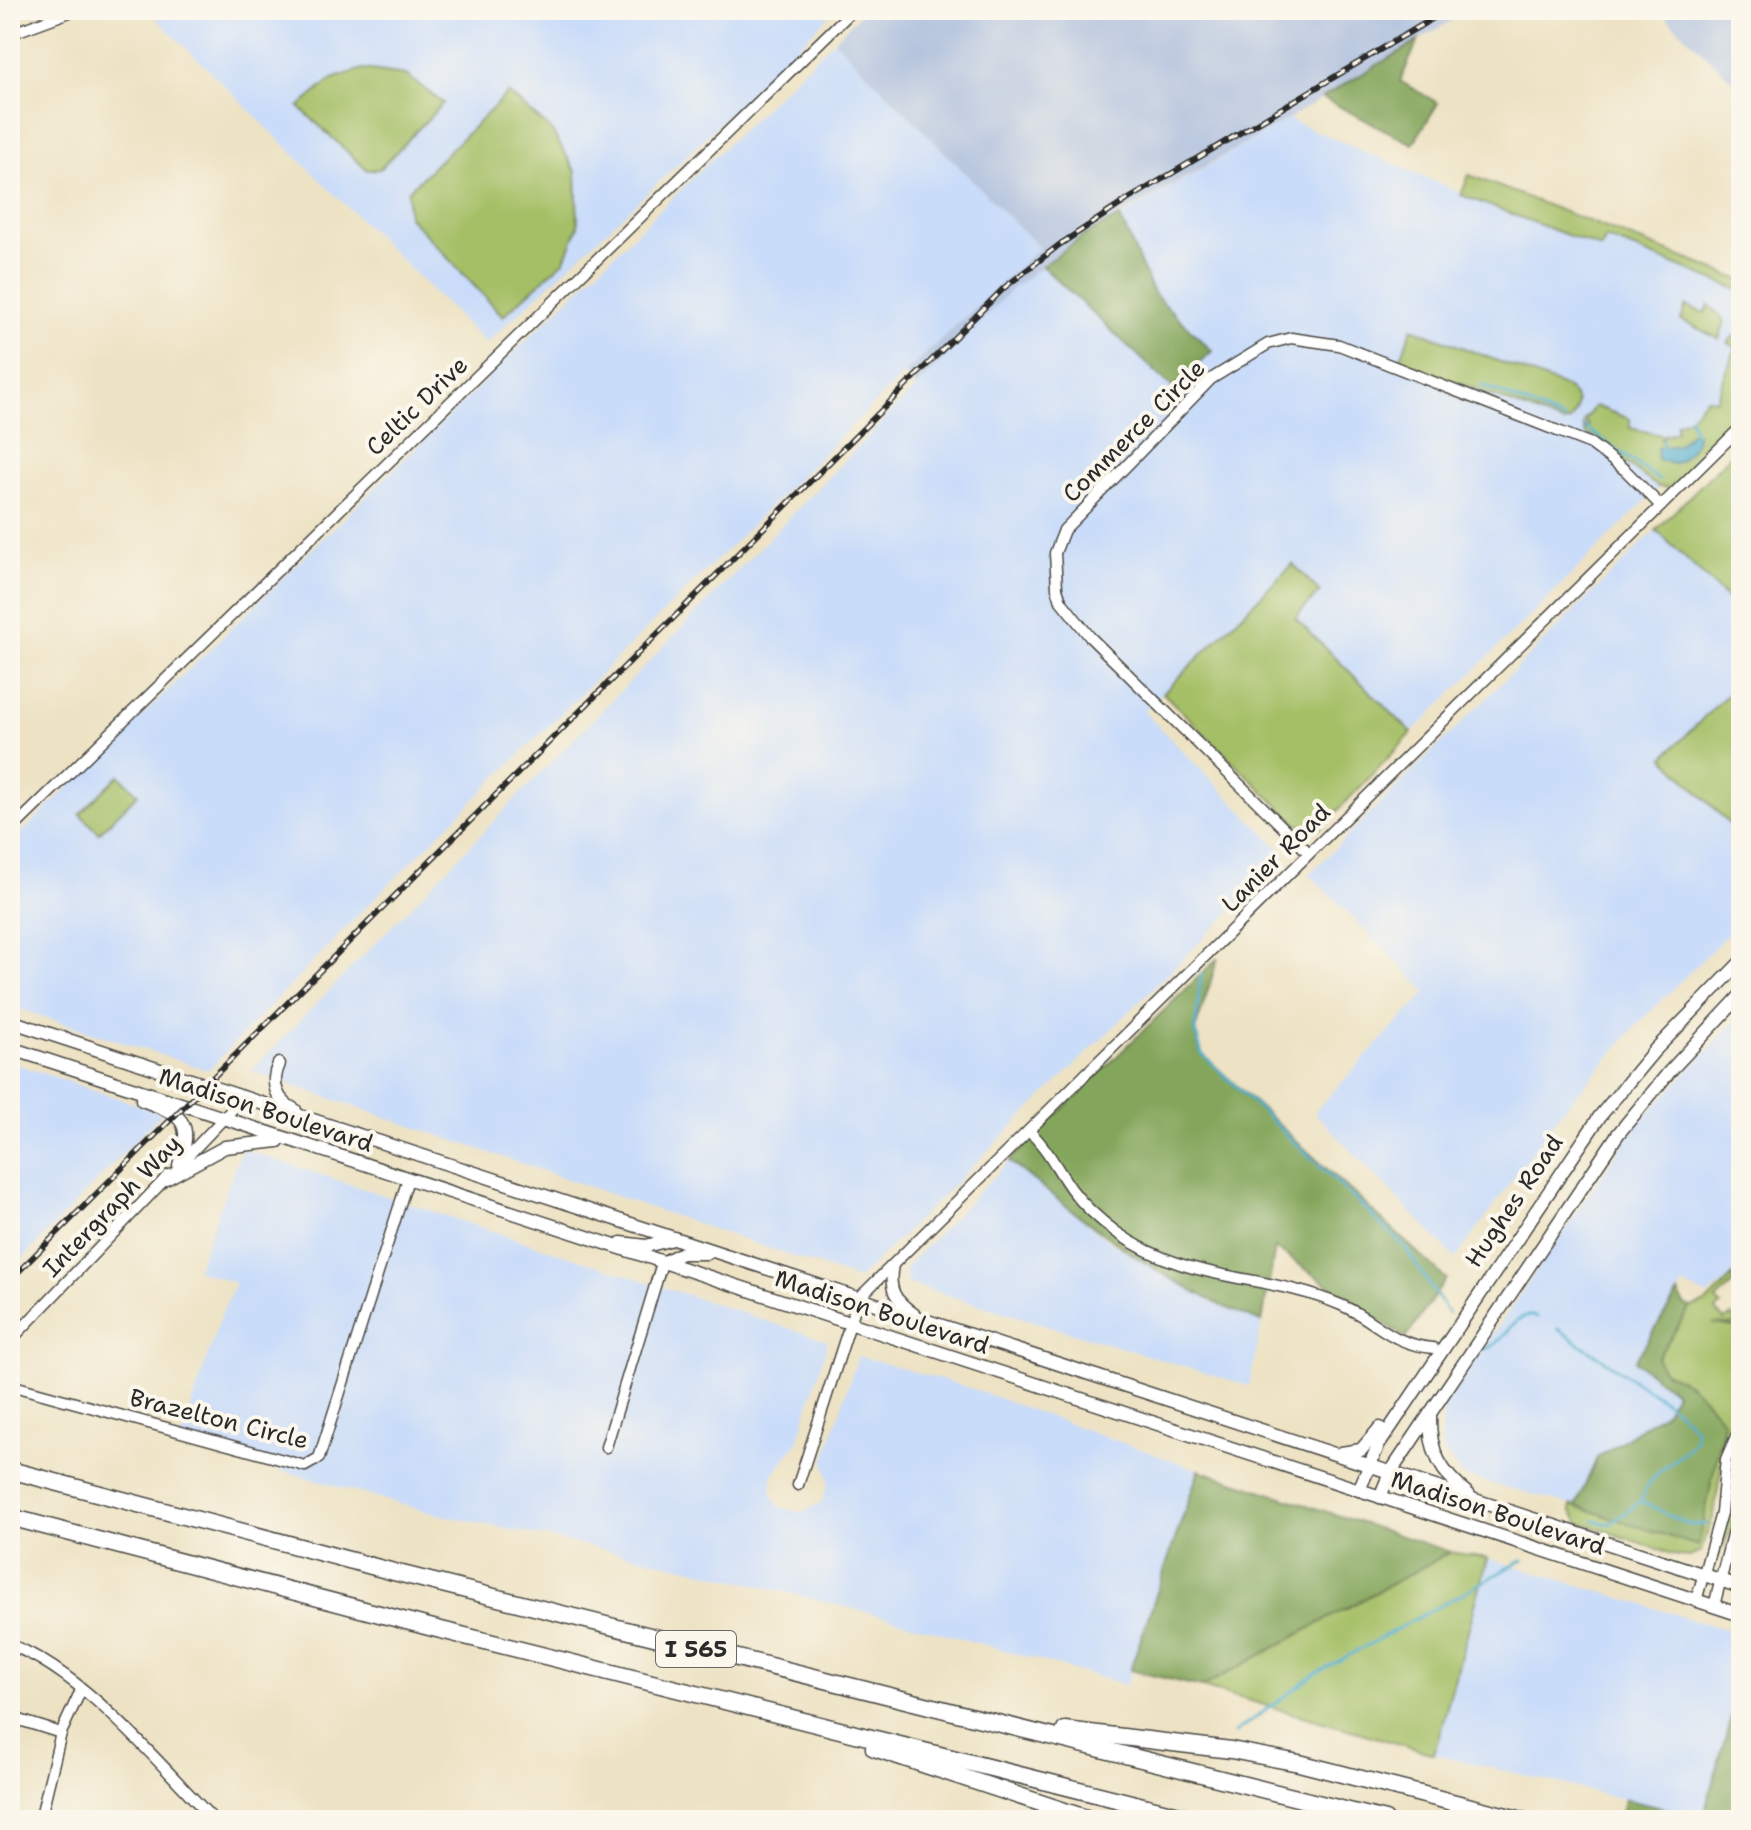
<svg xmlns="http://www.w3.org/2000/svg" width="1751" height="1830" font-family="'Shantell Sans',sans-serif">
  <style>
    .built { fill: #c9dcf9 }
    .industrial { fill: #b6c5de }
    .green { fill: #a5bf66; stroke: #687548; stroke-width: 2 }
    .forest { fill: #84a65b; stroke: #586843; stroke-width: 2 }
    .water { fill: #4caccb; stroke: #3c6c7b; stroke-width: 2 }
    .lines { fill: none; stroke-linecap: round; stroke-linejoin: round }
    .stream { stroke: #4caccb; stroke-width: 3 }
    .minor-casing { stroke: #484642; stroke-width: 13 }
    .major-casing { stroke: #484642; stroke-width: 15 }
    .highway-casing { stroke: #484642; stroke-width: 19 }
    .minor { stroke: #fff; stroke-width: 10 }
    .major { stroke: #fff; stroke-width: 12 }
    .highway { stroke: #fff; stroke-width: 16 }
    .rail-casing { stroke: #2b2b2b; stroke-width: 6 }
    .rail { stroke: #fbf7ec; stroke-width: 3; stroke-dasharray: 9; stroke-linecap: butt }
    .labels { text-anchor: middle; dominant-baseline: central; stroke-width: 8; stroke-linejoin: round; paint-order: stroke }
    .shield { fill: #fbf7ec; stroke: #696865; stroke-width: 2 }
    .shield-label { font-size: 22px; font-weight: bold; fill: #2b2b2b }
    .street-label { font-size: 24px; fill: #2b2b2b; stroke: #fbf7ec }
  </style>
  <rect width="100%" height="100%" fill="#fbf7ec"/>
  <filter id="ink" filterUnits="userSpaceOnUse"><feTurbulence type="fractalNoise" baseFrequency=".0125" numOctaves="2"/><feDisplacementMap in="SourceGraphic" scale="16" xChannelSelector="R" yChannelSelector="G"/><feConvolveMatrix kernelMatrix="1 2 1 2 8 2 1 2 1" color-interpolation-filters="sRGB"/></filter>
  <filter id="wash" filterUnits="userSpaceOnUse"><feTurbulence type="fractalNoise" baseFrequency=".006" numOctaves="4" result="noise"/><feDisplacementMap in="SourceGraphic" scale="32" xChannelSelector="R" yChannelSelector="G"/><feGaussianBlur stdDeviation="1.8" result="paint"/><feColorMatrix in="noise" values="0 0 0 0 0 0 0 0 0 0 0 0 0 0 0 0 0 1.4 0 .05"/><feComposite in="paint" operator="in"/></filter>
  <g filter="url(#wash)">
    <rect width="100%" height="100%" fill="#ede2c3"/>
    <!-- built -->
    <g class="built">
      <polygon points="152,10 835,10 679,163 486,344 150,12"/>
      <polygon points="834,40 1039,248 904,374 372,901 208,1070 10,1006 10,844"/>
      <polygon points="1288,119 1516,216 1523,200 1741,283 1741,406 1412,733 1295,617 1293,564 1144,712 1287,856 858,1279 251,1071 916,387 1013,288 1042,266 1174,388 1211,351 1153,293 1120,217"/>
      <polygon points="1656,530 1741,612 1741,681 1664,757 1741,836 1741,921 1639,1023 1558,1116 1456,1259 1314,1112 1427,992 1309,874"/>
      <polygon points="1741,1015 1741,1268 1708,1296 1683,1285 1635,1360 1676,1392 1666,1411 1597,1458 1576,1506 1463,1476 1441,1448 1443,1407 1635,1127"/>
      <polygon points="10,1062 162,1113 10,1272"/>
      <polygon points="242,1149 828,1341 798,1442 773,1474 771,1491 778,1506 800,1513 821,1503 829,1483 824,1461 858,1356 967,1387 1199,1470 1126,1685 890,1618 676,1565 428,1512 180,1442 221,1315 235,1283 196,1270"/>
      <polygon points="1009,1161 1110,1242 1217,1305 1262,1322 1249,1386 907,1283 905,1268"/>
      <polygon points="1488,1558 1741,1634 1741,1681 1703,1818 1434,1754"/>
    </g>
    <!-- industrial -->
    <g class="industrial">
      <polygon points="864,10 1469,10 1288,119 1085,235 1013,288 916,387 904,374 1039,248 834,40"/>
      <polygon points="1658,10 1741,10 1741,86 1730,78"/>
    </g>
    <!-- green -->
    <g class="green">
      <polygon points="363,69 406,75 443,103 380,169 367,170 299,107 332,79"/>
      <polygon points="508,93 551,130 576,172 578,227 565,260 503,316 408,216 408,191"/>
      <polygon points="1469,175 1741,280 1741,291 1606,238 1601,248 1461,195"/>
      <polygon points="1709,305 1725,321 1719,339 1681,320 1686,306 1705,313"/>
      <path d="M1412,328L1565,387C1580,397 1580,407 1570,421L1562,423L1400,360Z"/>
      <polygon points="1734,336 1741,340 1741,419 1670,488 1658,487 1585,433 1583,423 1584,428 1589,426 1584,421 1595,406 1630,419 1630,428 1661,435 1661,440 1664,435 1676,432 1676,424 1689,418 1706,398 1716,400 1736,347 1728,343"/>
      <polygon points="1741,445 1741,612 1656,530"/>
      <polygon points="1293,564 1320,592 1295,618 1412,733 1321,828 1312,831 1297,824 1163,693"/>
      <polygon points="1741,681 1741,836 1664,757"/>
      <polygon points="119,775 138,794 99,833 80,814"/>
      <polygon points="1741,1268 1732,1279 1740,1289 1732,1284 1716,1300 1721,1306 1716,1311 1724,1320 1731,1316 1737,1321 1734,1325 1713,1324 1734,1327 1741,1342 1741,1416 1723,1454 1714,1514 1701,1551 1690,1557 1678,1556 1579,1522 1571,1510 1572,1505 1698,1545 1724,1422 1691,1385 1661,1370 1657,1358 1690,1308 1706,1303"/>
      <path d="M1737,1465L1741,1467C1741,1492 1732,1538 1717,1556L1727,1514V1472Z"/>
      <polygon points="1450,1552 1488,1558 1434,1754 1202,1687"/>
    </g>
    <!-- forest -->
    <g class="forest">
      <polygon points="1418,41 1400,81 1438,103 1413,144 1322,98"/>
      <polygon points="1120,217 1153,293 1212,351 1173,388 1042,266 1085,235"/>
      <path d="M1218,958L1195,1031L1202,1054L1446,1279L1406,1338L1275,1248L1262,1322C1166,1287 1088,1224 1009,1161Z"/>
      <path d="M1678,1293L1684,1305L1690,1308L1657,1358C1662,1378 1676,1374 1690,1385C1693,1387 1722,1418 1724,1422L1698,1546L1576,1506L1597,1458L1666,1411L1676,1393L1635,1361Z"/>
      <polygon points="1199,1470 1450,1552 1202,1687 1130,1670"/>
      <polygon points="1741,1681 1741,1820 1620,1820 1624,1799 1703,1818"/>
    </g>
    <!-- water -->
    <path class="water" d="M1692,432L1697,434C1697,447 1684,459 1673,464L1657,460V448L1678,445Z"/>
    <g class="lines">
      <!-- stream -->
      <g class="stream">
        <polyline points="1481,385 1564,420"/>
        <polyline points="1690,417 1694,433"/>
        <polyline points="1586,428 1659,480"/>
        <polyline points="1663,440 1663,446"/>
        <polyline points="1201,975 1195,1031 1202,1054 1404,1246 1448,1313"/>
        <path d="M1558,1329L1668,1403L1695,1428V1440C1677,1465 1652,1466 1641,1501"/>
        <path d="M1484,1349C1508,1344 1510,1310 1537,1317"/>
        <polyline points="1594,1521 1610,1524 1641,1501 1689,1525 1707,1524"/>
        <polyline points="1235,1733 1315,1674 1523,1560"/>
      </g>
    </g>
  </g>
  <g filter="url(#ink)">
    <g class="lines">
      <defs>
        <g id="minor">
          <polyline points="10,34 75,10"/>
          <polyline points="10,831 853,10"/>
          <polyline points="1309,853 1090,637 1061,601 1057,588 1055,553 1064,530 1211,379 1268,344 1291,338 1339,345 1591,444 1625,470 1661,506"/>
          <path d="M1029,1131C1048,1148 1057,1170 1072,1190C1084,1206 1100,1220 1116,1232C1188,1284 1263,1272 1341,1305C1378,1321 1390,1344 1433,1348"/>
          <polyline points="180,1164 243,1098"/>
          <path d="M893,1265C888,1290 895,1300 915,1314"/>
          <polyline points="10,1341 169,1175"/>
          <polyline points="10,1385 305,1466 319,1458 408,1179"/>
          <polyline points="606,1447 662,1263"/>
          <polyline points="798,1485 858,1299 1741,427"/>
          <polyline points="1696,1601 1721,1513 1726,1459 1741,1425"/>
          <polyline points="1714,1606 1741,1500"/>
          <path d="M10,1645C82,1670 161,1766 214,1820"/>
          <polyline points="10,1717 61,1733"/>
          <polyline points="40,1820 61,1733 81,1690"/>
        </g>
        <g id="major">
          <polyline points="10,1021 1741,1587"/>
          <polyline points="10,1048 1741,1615"/>
          <path d="M279,1064C270,1083 276,1101 295,1110"/>
          <path d="M142,1100C182,1115 194,1120 179,1165"/>
          <polyline points="166,1179 225,1147 278,1141"/>
          <polyline points="621,1243 646,1246 673,1239"/>
          <polyline points="662,1263 682,1253 707,1253"/>
          <path d="M1430,1416C1429,1452 1441,1473 1469,1495"/>
          <polyline points="1341,1453 1361,1450 1380,1428"/>
          <polyline points="1359,1490 1378,1446 1600,1116 1654,1051 1741,962"/>
          <polyline points="1380,1497 1390,1473 1618,1134 1670,1071 1741,995"/>
        </g>
        <g id="highway">
          <polyline points="10,1470 394,1572 1385,1820"/>
          <polyline points="10,1517 433,1628 1199,1820"/>
          <polyline points="1065,1730 1231,1750 1299,1763 1522,1820"/>
          <polyline points="874,1748 1092,1820"/>
        </g>
      </defs>
      <!-- minor casing -->
      <use href="#minor" class="minor-casing"/>
      <!-- major casing -->
      <use href="#major" class="major-casing"/>
      <!-- highway casing -->
      <use href="#highway" class="highway-casing"/>
      <!-- minor -->
      <use href="#minor" class="minor"/>
      <!-- major -->
      <use href="#major" class="major"/>
      <!-- highway -->
      <use href="#highway" class="highway"/>
      <defs>
        <polyline id="rail" points="10,1280 1004,288 1059,245 1127,200 1447,10"/>
      </defs>
      <!-- rail casing -->
      <use href="#rail" class="rail-casing"/>
      <!-- rail -->
      <use href="#rail" class="rail"/>
    </g>
  </g>
  <g class="labels">
    <!-- shield labels -->
    <rect class="shield" x="656" y="1631" width="80" height="36" rx="6"/>
    <g class="shield-label">
      <text x="696" y="1649">I 565</text>
    </g>
    <!-- street labels -->
    <g class="street-label">
      <text transform="translate(417 406) rotate(-44)">Celtic Drive</text>
      <text transform="translate(1134 431) rotate(-45)">Commerce Circle</text>
      <text transform="translate(1276 858) rotate(-45)">Lanier Road</text>
      <text transform="translate(266 1110) rotate(18)">Madison Boulevard</text>
      <text transform="translate(1514 1201) rotate(-56)">Hughes Road</text>
      <text transform="translate(112 1206) rotate(-46)">Intergraph Way</text>
      <text transform="translate(882 1312) rotate(18)">Madison Boulevard</text>
      <text transform="translate(219 1419) rotate(14)">Brazelton Circle</text>
      <text transform="translate(1498 1513) rotate(18)">Madison Boulevard</text>
    </g>
  </g>
  <!-- margin -->
  <rect width="1751" height="1830" fill="none" stroke="#fbf7ec" stroke-width="40"/>
</svg>
